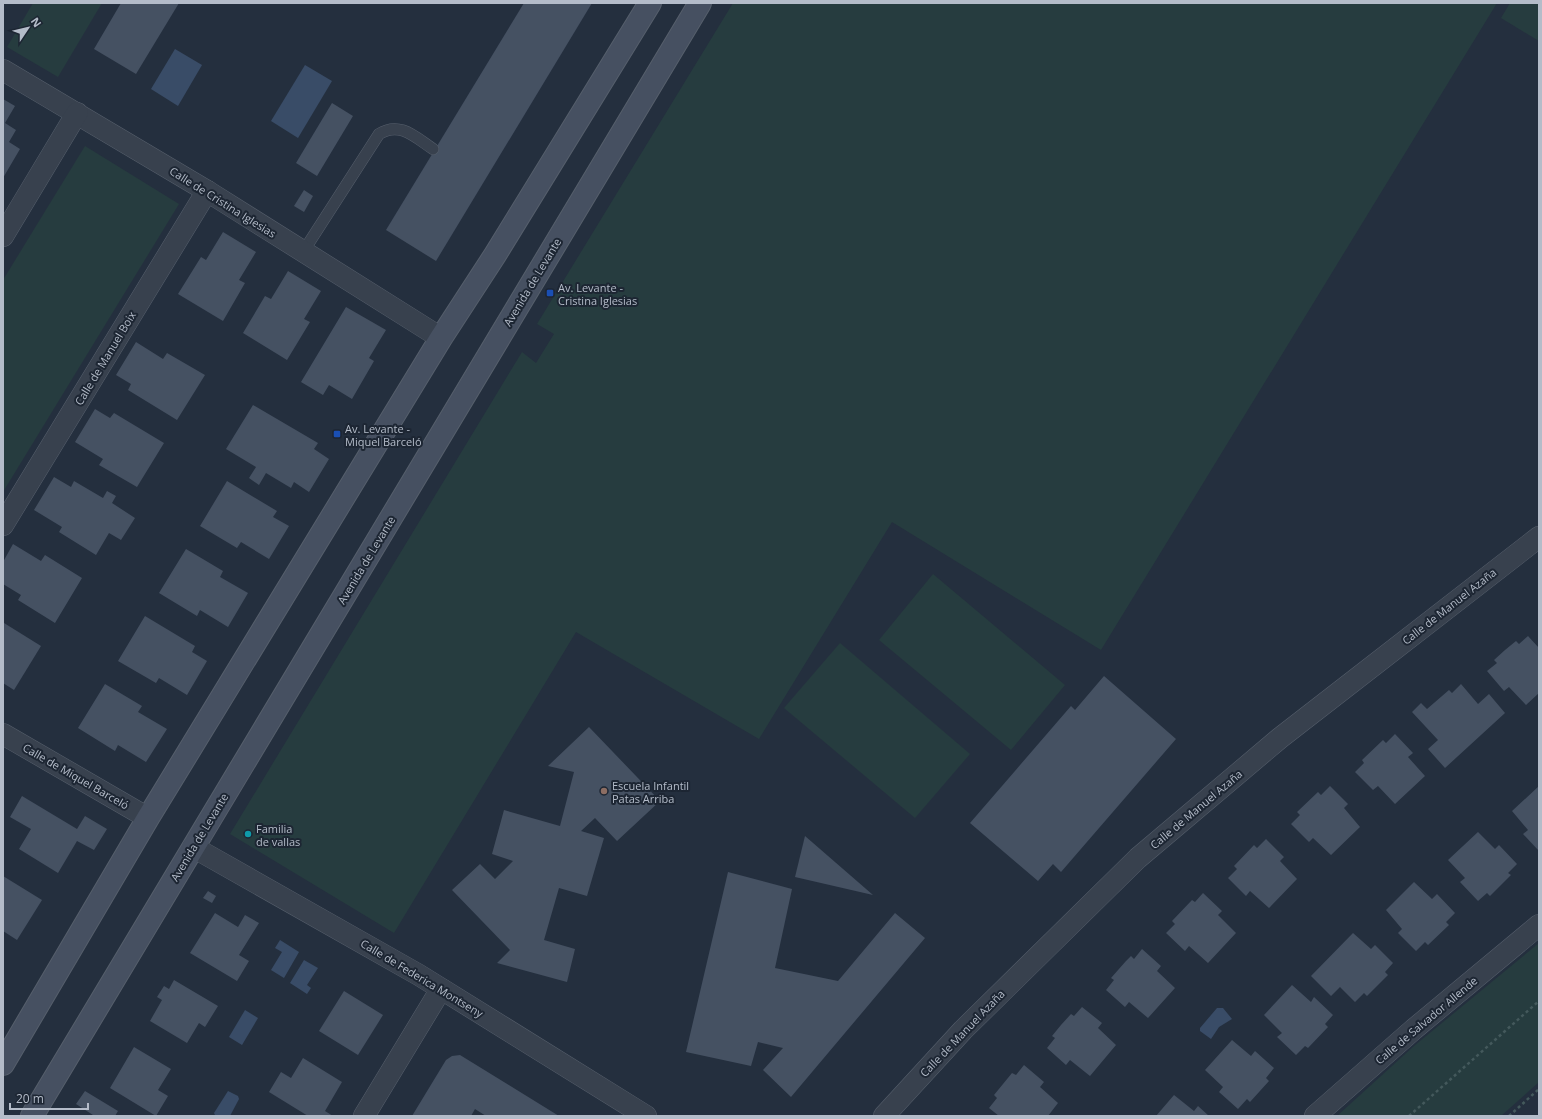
<svg xmlns="http://www.w3.org/2000/svg" width="1542" height="1119" font-family="'Open Sans',sans-serif">
  <style>
    .green { fill: #263c3f }
    .water { fill: #394c67 }
    .building { fill: #455162 }
    .lines { fill: none; stroke-linecap: round; stroke-linejoin: round }
    .lane-casing { stroke: #565f6c; stroke-width: 12 }
    .street-casing { stroke: #565f6c; stroke-width: 22 }
    .secondary-casing { stroke: #565f6c; stroke-width: 24 }
    .path { stroke: #44595c; stroke-width: 2.5; stroke-dasharray: 3 3; stroke-linecap: butt }
    .lane { stroke: #38414e; stroke-width: 11 }
    .street { stroke: #38414e; stroke-width: 21 }
    .secondary { stroke: #465061; stroke-width: 22 }
    .transit-dot { fill: #1a4fb4; stroke: #1d2633; stroke-width: 1.5 }
    .education-dot { fill: #8d6e63; stroke: #1d2633; stroke-width: 1.5 }
    .culture-dot { fill: #0f9aa8; stroke: #1d2633; stroke-width: 1.5 }
    .labels { text-anchor: middle; dominant-baseline: central; stroke-width: 4; stroke-linejoin: round; paint-order: stroke }
    .street-label { font-size: 11px; fill: #b4bcc9; stroke: #1d2633 }
    .poi-label { font-size: 11px; fill: #b4bcc9; stroke: #1d2633; text-anchor: start }
  </style>
  <rect width="100%" height="100%" fill="#242f3e"/>
  <!-- green -->
  <g class="green">
    <polygon points="33,3 102,3 58,77 7,47"/>
    <polygon points="733,3 1497,3 1101,650 892,522 759,739 576,632 394,933 230,834 522,352 536,363 554,334 537,324"/>
    <polygon points="1510,3 1539,3 1539,41 1501,18"/>
    <polygon points="85,146 179,204 3,492 3,280"/>
    <polygon points="933,574 1065,685 1011,750 879,640"/>
    <polygon points="840,643 970,754 915,818 784,708"/>
    <polygon points="1539,943 1539,1082 1501,1116 1337,1116 1414,1046"/>
  </g>
  <!-- water -->
  <g class="water">
    <polygon points="175,49 202,65 178,106 151,89"/>
    <polygon points="305,65 332,81 298,138 271,121"/>
    <polygon points="280,940 299,952 284,978 271,970 282,952 275,948"/>
    <polygon points="304,960 318,968 307,985 311,988 307,994 290,983"/>
    <polygon points="1217,1008 1223,1008 1232,1019 1219,1027 1211,1039 1200,1031 1200,1028"/>
    <polygon points="245,1010 258,1018 242,1045 229,1037"/>
    <polygon points="228,1091 238,1096 239,1099 230,1116 215,1115 214,1113"/>
  </g>
  <!-- building -->
  <g class="building">
    <polygon points="121,3 179,3 136,74 94,49"/>
    <polygon points="524,3 592,3 436,261 386,230"/>
    <polygon points="3,99 15,106 5,123 16,130 9,142 20,149 3,178"/>
    <polygon points="332,103 353,116 317,176 296,163"/>
    <polygon points="304,190 313,196 304,212 294,206"/>
    <polygon points="223,232 256,252 239,280 245,283 223,321 178,294 201,257 206,260"/>
    <polygon points="288,271 321,291 304,319 310,322 287,360 243,333 265,296 271,299"/>
    <polygon points="346,307 386,330 369,358 374,361 352,399 329,385 323,395 301,382"/>
    <polygon points="136,342 163,359 167,353 205,375 177,420 128,390 131,384 116,375"/>
    <polygon points="253,405 318,443 314,449 329,459 309,492 294,482 291,488 266,473 259,485 249,478 256,467 226,449"/>
    <polygon points="95,409 110,418 114,413 164,443 137,487 99,465 103,459 75,442"/>
    <polygon points="54,477 71,487 74,481 103,498 107,491 116,496 112,503 135,518 121,540 109,533 96,555 59,532 62,527 34,510"/>
    <polygon points="227,481 277,511 273,517 289,526 269,559 241,542 237,548 200,526"/>
    <polygon points="13,544 41,561 45,555 82,578 55,623 18,600 21,595 3,584 3,562"/>
    <polygon points="186,549 223,571 220,577 248,593 228,627 200,610 197,616 159,593"/>
    <polygon points="145,616 195,646 192,652 207,661 187,695 159,678 156,683 118,661"/>
    <polygon points="4,623 41,646 14,690 3,683"/>
    <polygon points="1528,636 1539,648 1539,693 1526,705 1509,687 1504,691 1487,671 1497,663 1494,660 1505,650 1516,641 1519,644"/>
    <polygon points="1104,676 1176,739 1061,872 1053,864 1038,881 970,823 1071,706 1075,710"/>
    <polygon points="105,684 142,706 138,712 167,729 146,762 118,745 115,751 78,728"/>
    <polygon points="1461,684 1478,704 1489,694 1505,713 1445,768 1428,749 1438,740 1412,712 1421,703 1427,709 1449,690 1452,693"/>
    <polygon points="589,727 660,801 617,841 595,818 581,831 604,838 587,896 559,888 544,940 575,949 567,982 497,963 510,950 452,890 480,864 495,879 513,861 492,854 504,810 560,826 574,772 548,766"/>
    <polygon points="1395,734 1413,753 1408,757 1425,776 1395,804 1378,786 1373,790 1355,772 1364,763 1362,760 1383,740 1386,743"/>
    <polygon points="1330,786 1348,804 1344,808 1360,827 1331,855 1313,838 1309,842 1291,824 1300,815 1297,812 1318,792 1321,795"/>
    <polygon points="1539,786 1539,851 1523,834 1528,830 1512,811"/>
    <polygon points="22,796 77,829 85,816 107,829 94,850 77,841 58,873 19,849 31,829 10,817"/>
    <polygon points="1478,832 1495,849 1499,845 1517,864 1508,873 1511,875 1490,896 1487,893 1478,901 1460,882 1465,878 1448,860"/>
    <polygon points="805,836 873,895 795,877"/>
    <polygon points="1266,839 1284,857 1280,861 1297,879 1269,908 1250,891 1246,896 1228,878 1237,869 1234,866 1254,845 1257,848"/>
    <polygon points="728,872 792,889 775,968 838,981 895,913 925,938 791,1097 763,1070 783,1048 758,1042 751,1066 686,1052"/>
    <polygon points="3,876 42,900 17,940 3,931"/>
    <polygon points="1414,882 1432,899 1437,894 1455,913 1446,922 1449,925 1428,945 1425,942 1416,951 1398,933 1402,929 1386,910"/>
    <polygon points="208,891 216,896 212,903 203,898"/>
    <polygon points="1203,893 1222,911 1218,915 1236,933 1208,963 1189,946 1185,951 1166,933 1175,924 1172,921 1192,900 1195,902"/>
    <polygon points="215,913 238,927 245,915 259,923 239,955 249,961 237,981 190,953"/>
    <polygon points="1353,933 1371,949 1375,945 1393,963 1385,972 1388,975 1367,996 1364,993 1355,1002 1340,987 1331,996 1311,976"/>
    <polygon points="1142,949 1161,966 1157,971 1175,988 1148,1018 1129,1002 1125,1007 1106,990 1114,980 1111,978 1126,961 1131,956 1134,959"/>
    <polygon points="174,980 218,1006 205,1027 199,1023 187,1043 150,1021 162,1000 157,997 164,986 169,989"/>
    <polygon points="1292,985 1311,1002 1314,997 1333,1015 1325,1024 1328,1027 1308,1048 1305,1046 1296,1055 1277,1037 1282,1033 1264,1015"/>
    <polygon points="344,991 383,1015 358,1055 319,1031"/>
    <polygon points="1082,1007 1102,1023 1098,1028 1116,1045 1090,1076 1070,1060 1066,1065 1047,1048 1055,1038 1052,1036 1061,1025 1071,1014 1074,1016"/>
    <polygon points="1232,1040 1251,1056 1255,1051 1274,1068 1266,1078 1269,1081 1250,1102 1247,1099 1238,1109 1219,1092 1223,1087 1205,1070"/>
    <polygon points="134,1047 171,1069 158,1090 168,1096 156,1116 110,1088"/>
    <polygon points="460,1055 559,1116 486,1116 475,1109 471,1116 412,1116 446,1060 452,1056"/>
    <polygon points="303,1058 342,1082 325,1111 333,1116 308,1116 269,1092 281,1072 291,1078"/>
    <polygon points="1024,1065 1044,1082 1040,1087 1058,1103 1048,1116 999,1116 989,1108 997,1098 994,1095 1012,1073 1016,1075"/>
    <polygon points="85,1091 118,1111 115,1116 92,1116 93,1115 76,1104"/>
    <polygon points="1174,1095 1194,1111 1198,1106 1209,1116 1156,1116"/>
  </g>
  <g class="lines">
    <defs>
      <path id="lane" d="M303,252L379,134C400,121 415,137 433,149"/>
      <g id="street">
        <polyline points="3,70 207,191 441,338"/>
        <polyline points="3,236 77,113"/>
        <polyline points="3,525 207,191"/>
        <polyline points="3,734 148,818"/>
        <polyline points="193,847 419,975 646,1116"/>
        <polyline points="364,1116 441,989"/>
        <polyline points="884,1116 963,1030 1138,858 1280,738 1539,537"/>
        <polyline points="1315,1116 1414,1029 1539,925"/>
      </g>
      <g id="secondary">
        <polyline points="3,1064 148,818 441,338 495,255 650,3"/>
        <polyline points="32,1116 700,3"/>
      </g>
    </defs>
    <!-- lane casing -->
    <use href="#lane" class="lane-casing"/>
    <!-- street casing -->
    <use href="#street" class="street-casing"/>
    <!-- secondary casing -->
    <use href="#secondary" class="secondary-casing"/>
    <!-- path -->
    <g class="path">
      <polyline points="1409,1116 1539,1001"/>
      <polyline points="1509,1116 1539,1089"/>
    </g>
    <!-- lane -->
    <use href="#lane" class="lane"/>
    <!-- street -->
    <use href="#street" class="street"/>
    <!-- secondary -->
    <use href="#secondary" class="secondary"/>
  </g>
  <!-- markers -->
  <g class="transit-dot">
    <rect x="546" y="289" width="8" height="8" rx="2"/>
    <rect x="333" y="430" width="8" height="8" rx="2"/>
  </g>
  <circle class="education-dot" cx="604" cy="791" r="4"/>
  <circle class="culture-dot" cx="248" cy="834" r="4"/>
  <g class="labels">
    <!-- street labels -->
    <g class="street-label">
      <text transform="translate(223 202) rotate(32)">Calle de Cristina Iglesias</text>
      <text transform="translate(532 282) rotate(-59)">Avenida de Levante</text>
      <text transform="translate(105 358) rotate(-59)">Calle de Manuel Boix</text>
      <text transform="translate(366 560) rotate(-59)">Avenida de Levante</text>
      <text transform="translate(1449 606) rotate(-38)">Calle de Manuel Azaña</text>
      <text transform="translate(76 776) rotate(30)">Calle de Miquel Barceló</text>
      <text transform="translate(1196 809) rotate(-40)">Calle de Manuel Azaña</text>
      <text transform="translate(199 837) rotate(-59)">Avenida de Levante</text>
      <text transform="translate(422 978) rotate(31)">Calle de Federica Montseny</text>
      <text transform="translate(1426 1020) rotate(-40)">Calle de Salvador Allende</text>
      <text transform="translate(962 1033) rotate(-46)">Calle de Manuel Azaña</text>
    </g>
    <!-- poi labels -->
    <g class="poi-label">
      <text x="558" y="287">Av. Levante -<tspan x="558" dy="13">Cristina Iglesias</tspan></text>
      <text x="345" y="428">Av. Levante -<tspan x="345" dy="13">Miquel Barceló</tspan></text>
      <text x="612" y="785">Escuela Infantil<tspan x="612" dy="13">Patas Arriba</tspan></text>
      <text x="256" y="828">Familia<tspan x="256" dy="13">de vallas</tspan></text>
    </g>
  </g>
  <!-- border -->
  <rect width="1542" height="1119" fill="none" stroke="#b4bcc9" stroke-width="8"/>
  <!-- north arrow -->
  <g transform="translate(28 28) rotate(55)" stroke="#1d2633" stroke-width="3" paint-order="stroke">
  <path d="M0-3L7 15L0 10L-7 15Z" fill="#b4bcc9"/>
  <text y="-6" font-size="11" font-weight="bold" text-anchor="middle" fill="#b4bcc9">N</text>
  </g>
  <!-- scale -->
  <path d="M10 1103v6h78v-6" fill="none" stroke="#b4bcc9" stroke-width="2"/>
  <text x="16" y="1103" font-size="12" fill="#b4bcc9" stroke="#1d2633" stroke-width="3" paint-order="stroke">20 m</text>
</svg>
